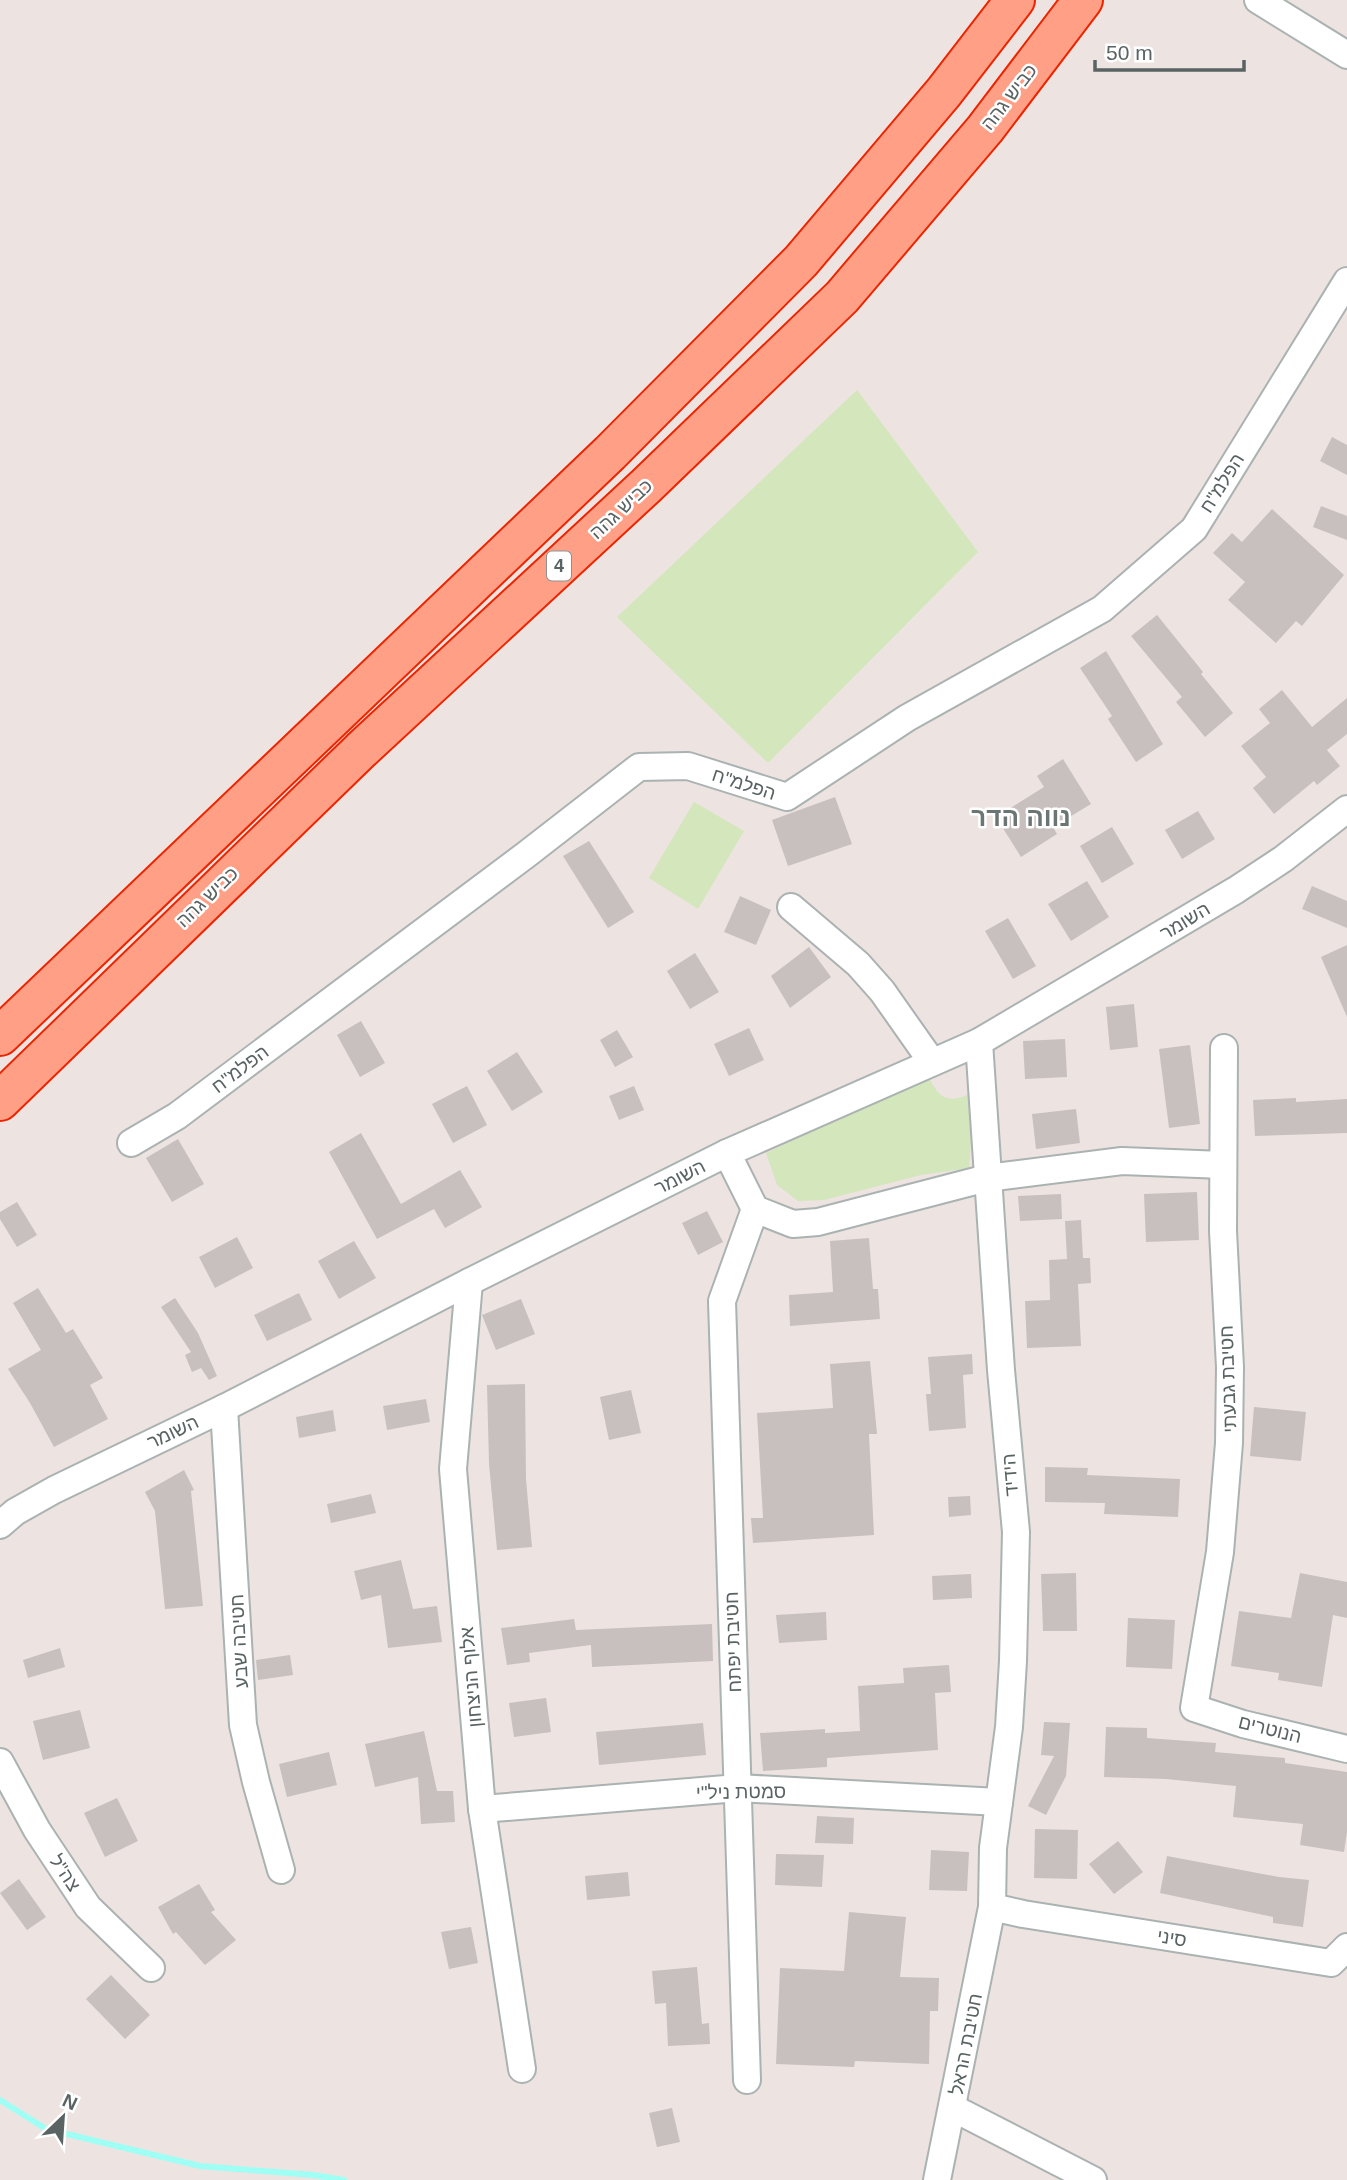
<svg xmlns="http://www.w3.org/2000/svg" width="1347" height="2180" font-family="Helvetica,'Noto Sans Hebrew',sans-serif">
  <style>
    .green { fill: #d3e6bc }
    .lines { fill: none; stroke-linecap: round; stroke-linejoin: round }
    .stream { stroke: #9ffff5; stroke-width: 6 }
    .building { fill: #c8c0be }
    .minor-casing { stroke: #abb2b2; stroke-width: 30 }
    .highway-casing { stroke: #ee2400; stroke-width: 42 }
    .minor { stroke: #fff; stroke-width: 26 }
    .highway { stroke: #ffa086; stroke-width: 38 }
    .labels { text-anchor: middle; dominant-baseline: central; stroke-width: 5; stroke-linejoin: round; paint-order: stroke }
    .shield { fill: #fff; stroke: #8c9292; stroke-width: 2 }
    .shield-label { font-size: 18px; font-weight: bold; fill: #5a6363 }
    .street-label { font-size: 19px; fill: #5a6363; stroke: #fff }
    .district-label { font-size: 26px; font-weight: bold; fill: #6b7574; stroke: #fff }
  </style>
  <rect width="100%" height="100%" fill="#ede4e1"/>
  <!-- green -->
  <g class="green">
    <polygon points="857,390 978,552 768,763 617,617"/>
    <polygon points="694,802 744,831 698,909 649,878"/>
    <path d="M928,1076C941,1102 948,1103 975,1092L969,1168L921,1175L824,1200L798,1201L777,1185L766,1153Z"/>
  </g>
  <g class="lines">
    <!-- stream -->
    <polyline class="stream" points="0,2100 46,2129 200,2166 313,2175 344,2180"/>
  </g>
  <!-- building -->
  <g class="building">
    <polygon points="1332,437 1347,445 1347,475 1320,461"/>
    <polygon points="1321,506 1347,516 1347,540 1313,527"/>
    <polygon points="1272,509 1344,575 1302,626 1296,621 1276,643 1228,600 1245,582 1213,553 1232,533 1242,542"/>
    <polygon points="1157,615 1203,672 1201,674 1233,713 1205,737 1176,702 1182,697 1131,636"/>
    <polygon points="1106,651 1163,744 1136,762 1108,719 1112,716 1080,668"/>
    <polygon points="1282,690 1312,727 1347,698 1347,734 1327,750 1340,766 1317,785 1314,781 1274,814 1253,788 1266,777 1241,746 1270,723 1259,709"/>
    <polygon points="1063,759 1091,804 1053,827 1057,834 1021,857 996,817 1044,787 1037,776"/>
    <polygon points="835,797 852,844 788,866 772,820"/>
    <polygon points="1198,811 1215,839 1182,859 1165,830"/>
    <polygon points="1112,827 1134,864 1102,883 1080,846"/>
    <polygon points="589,841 634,912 608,928 563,856"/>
    <polygon points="1087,881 1109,917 1071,941 1048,904"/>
    <polygon points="1312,886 1347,901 1347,928 1302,909"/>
    <polygon points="740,896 771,910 756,945 724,932"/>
    <polygon points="1008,918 1036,966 1013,979 985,931"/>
    <polygon points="1347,945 1347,1017 1321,957"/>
    <polygon points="809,947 831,977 790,1008 771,976"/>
    <polygon points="695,953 719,992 690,1009 667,971"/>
    <polygon points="1134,1004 1138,1047 1110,1050 1106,1007"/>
    <polygon points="361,1021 385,1063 360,1077 337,1035"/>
    <polygon points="749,1028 764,1060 729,1076 714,1044"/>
    <polygon points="617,1030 633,1057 615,1067 600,1040"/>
    <polygon points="1065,1039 1067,1077 1025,1079 1023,1041"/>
    <polygon points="1190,1045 1200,1124 1169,1128 1159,1049"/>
    <polygon points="517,1052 543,1092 512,1111 487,1071"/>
    <polygon points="467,1086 487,1125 453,1143 432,1104"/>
    <polygon points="634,1086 644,1110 619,1120 609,1096"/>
    <polygon points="1296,1098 1296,1102 1347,1099 1347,1133 1255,1136 1253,1100"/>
    <polygon points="1076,1109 1080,1143 1036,1149 1032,1114"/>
    <polygon points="361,1133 401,1204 460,1170 482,1207 445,1228 434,1209 377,1239 329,1152"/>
    <polygon points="178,1139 204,1184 172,1202 146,1158"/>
    <polygon points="1197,1192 1199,1240 1146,1242 1144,1194"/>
    <polygon points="1061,1194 1062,1219 1020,1221 1018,1196"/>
    <polygon points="17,1202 37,1235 17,1247 0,1219 0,1212"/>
    <polygon points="707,1211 723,1242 698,1255 682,1223"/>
    <polygon points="1081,1220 1083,1258 1090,1258 1091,1283 1078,1284 1081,1346 1027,1348 1025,1301 1050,1300 1049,1260 1067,1259 1065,1221"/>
    <polygon points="237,1237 253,1268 215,1288 199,1257"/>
    <polygon points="869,1238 873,1289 878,1289 880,1319 790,1326 789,1295 833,1292 830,1241"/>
    <polygon points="354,1241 376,1278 339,1299 318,1261"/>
    <polygon points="38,1288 66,1333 73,1329 103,1378 90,1385 108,1419 54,1447 30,1403 8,1369 41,1350 13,1303"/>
    <polygon points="299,1293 312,1320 267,1341 254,1315"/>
    <polygon points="175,1298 198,1333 217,1376 209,1380 201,1368 192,1372 185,1355 191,1352 161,1307"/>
    <polygon points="521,1299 535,1334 496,1350 482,1315"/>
    <polygon points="972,1354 973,1374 963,1375 966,1428 929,1431 926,1394 931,1394 928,1357"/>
    <polygon points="870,1361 877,1434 869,1434 874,1535 753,1543 751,1518 763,1518 757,1413 833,1408 830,1364"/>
    <polygon points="525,1384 526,1479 532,1547 497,1550 489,1464 487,1385"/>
    <polygon points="631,1390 641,1433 609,1440 600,1397"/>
    <polygon points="426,1399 430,1422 387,1430 383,1406"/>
    <polygon points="1254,1407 1306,1412 1301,1461 1250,1456"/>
    <polygon points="333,1410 336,1431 299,1438 296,1417"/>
    <polygon points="1045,1467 1088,1468 1087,1475 1180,1479 1178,1517 1104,1514 1105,1503 1045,1502"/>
    <polygon points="184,1470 194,1490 191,1491 203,1606 165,1609 155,1511 145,1492"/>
    <polygon points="371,1494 376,1513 331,1523 327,1504"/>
    <polygon points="970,1496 971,1515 949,1517 948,1497"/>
    <polygon points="401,1560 413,1609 437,1606 442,1642 388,1648 381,1595 361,1600 354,1571"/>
    <polygon points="1076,1573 1077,1631 1043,1631 1041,1574"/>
    <polygon points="1300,1573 1347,1582 1347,1618 1333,1615 1322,1687 1278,1680 1279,1673 1231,1666 1239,1611 1291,1618"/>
    <polygon points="971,1574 972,1598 933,1600 932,1576"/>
    <polygon points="826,1612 827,1640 779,1643 776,1615"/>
    <polygon points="1128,1618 1175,1620 1172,1669 1126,1667"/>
    <polygon points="574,1619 576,1630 712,1624 713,1661 592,1667 591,1645 529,1653 530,1662 507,1665 501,1628"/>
    <polygon points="60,1648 65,1667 28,1678 23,1660"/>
    <polygon points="290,1655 293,1675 258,1680 256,1660"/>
    <polygon points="949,1665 951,1692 935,1693 938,1750 827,1758 827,1767 763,1771 760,1733 825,1729 825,1733 860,1731 858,1686 904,1683 903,1668"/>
    <polygon points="546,1698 551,1732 514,1737 509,1703"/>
    <polygon points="80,1710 90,1748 43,1760 33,1721"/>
    <polygon points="1044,1722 1070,1723 1066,1776 1046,1815 1028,1806 1054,1756 1041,1755"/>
    <polygon points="703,1723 706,1755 599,1765 596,1732"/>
    <polygon points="1106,1727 1147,1728 1147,1738 1216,1743 1215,1752 1285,1758 1285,1763 1347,1772 1347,1832 1344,1852 1300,1845 1303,1824 1233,1817 1236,1786 1166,1779 1104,1777"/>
    <polygon points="424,1731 437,1791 453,1791 455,1822 421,1824 418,1777 375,1787 365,1744"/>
    <polygon points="329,1752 337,1785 287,1797 279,1764"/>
    <polygon points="117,1798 138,1841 105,1857 84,1813"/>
    <polygon points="817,1816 854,1818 853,1844 815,1843"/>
    <polygon points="1035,1829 1078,1830 1077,1879 1034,1878"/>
    <polygon points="1118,1841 1143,1872 1114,1894 1089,1864"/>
    <polygon points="931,1850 969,1852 967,1891 929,1890"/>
    <polygon points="776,1854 824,1855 822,1887 775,1885"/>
    <polygon points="1167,1856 1279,1877 1309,1880 1303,1927 1273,1923 1273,1917 1160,1893"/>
    <polygon points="628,1872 630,1896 587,1900 585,1876"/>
    <polygon points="19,1879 46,1917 27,1930 0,1893"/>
    <polygon points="199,1884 215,1910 211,1912 236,1940 205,1965 176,1932 173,1934 158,1907"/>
    <polygon points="849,1912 906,1917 900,1977 939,1978 938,2011 930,2011 929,2064 855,2061 854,2067 776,2064 780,1968 844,1971"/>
    <polygon points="471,1927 478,1963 449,1969 441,1932"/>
    <polygon points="697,1967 702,2024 709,2023 710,2044 668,2046 666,2003 655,2004 652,1971"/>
    <polygon points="111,1975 150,2015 125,2039 86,1999"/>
    <polygon points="672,2108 680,2142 657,2147 649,2113"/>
  </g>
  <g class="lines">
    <defs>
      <g id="minor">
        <polyline points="1258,0 1347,55"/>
        <polyline points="791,907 858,964 882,991 932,1062"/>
        <polyline points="1224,1048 1223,1231 1230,1367 1229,1443 1220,1552 1194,1708 1243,1724 1347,1749"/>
        <polyline points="131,1143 177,1116 527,854 639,767 688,766 787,797 907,718 1102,609 1194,529 1347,281"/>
        <polyline points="727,1153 755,1209 793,1224 818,1222 987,1178 1122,1161 1223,1165"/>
        <polyline points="469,1282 453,1469 482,1809 522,2069"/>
        <polyline points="224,1408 243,1725 256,1782 281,1870"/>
        <polyline points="0,1525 15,1512 54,1490 224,1408 469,1282 727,1153 979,1042 1236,890 1283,859 1347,809"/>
        <polyline points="0,1762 37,1830 88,1907 151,1968"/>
        <polyline points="482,1809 738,1788 999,1802"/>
        <polyline points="992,1907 1023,1914 1331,1963 1347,1947"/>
        <polyline points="747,2080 722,1301 755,1209"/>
        <polyline points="953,2108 1093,2180"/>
        <polyline points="937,2180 992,1907 993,1848 1009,1727 1013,1661 1016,1532 1001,1370 979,1042"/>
      </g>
      <g id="highway">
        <polyline points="0,1036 610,453 801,261 944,92 1015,0"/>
        <polyline points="0,1101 361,750 646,486 842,297 985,129 1083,0"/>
      </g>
    </defs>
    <!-- minor casing -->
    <use href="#minor" class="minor-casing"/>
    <!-- highway casing -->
    <use href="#highway" class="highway-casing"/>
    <!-- minor -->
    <use href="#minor" class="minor"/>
    <!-- highway -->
    <use href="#highway" class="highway"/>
  </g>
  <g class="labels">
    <!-- shield labels -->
    <rect class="shield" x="547" y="551.5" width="24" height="29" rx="5"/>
    <g class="shield-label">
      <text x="559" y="566">4</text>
    </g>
    <!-- street labels -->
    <g class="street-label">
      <text transform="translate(1009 97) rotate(-52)">כביש גהה</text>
      <text transform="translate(1222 483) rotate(-58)">הפלמ"ח</text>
      <text transform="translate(621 509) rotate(-43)">כביש גהה</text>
      <text transform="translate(744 784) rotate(18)">הפלמ"ח</text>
      <text transform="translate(207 897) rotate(-44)">כביש גהה</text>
      <text transform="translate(1185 921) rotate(-31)">השומר</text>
      <text transform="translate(240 1069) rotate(-37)">הפלמ"ח</text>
      <text transform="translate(680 1177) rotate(-27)">השומר</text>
      <text transform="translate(1228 1379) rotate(-92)">חטיבת גבעתי</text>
      <text transform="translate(173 1432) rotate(-25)">השומר</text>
      <text transform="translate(1010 1475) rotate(-95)">הידיד</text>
      <text transform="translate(239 1641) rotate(-93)">חטיבה שבע</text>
      <text transform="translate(733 1642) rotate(-92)">חטיבת יפתח</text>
      <text transform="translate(471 1677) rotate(-95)">אלוף הניצחון</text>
      <text transform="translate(1270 1729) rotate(14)">הנוטרים</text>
      <text transform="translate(741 1792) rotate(-1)">סמטת ניל"י</text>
      <text transform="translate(65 1873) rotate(56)">צה"ל</text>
      <text transform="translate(1172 1938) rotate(9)">סיני</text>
      <text transform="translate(966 2044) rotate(-79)">חטיבת הראל</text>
    </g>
    <!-- district labels -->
    <g class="district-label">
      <text x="1021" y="817">נווה הדר</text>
    </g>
  </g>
  <!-- north arrow -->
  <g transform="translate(63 2117) rotate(25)" stroke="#ffffff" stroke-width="5" paint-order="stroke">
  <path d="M0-5L12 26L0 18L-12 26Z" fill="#5a6363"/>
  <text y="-10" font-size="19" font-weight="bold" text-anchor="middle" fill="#5a6363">N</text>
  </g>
  <!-- scale -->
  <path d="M1095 60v10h149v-10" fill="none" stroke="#5a6363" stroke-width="3.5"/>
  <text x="1106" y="60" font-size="21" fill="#5a6363" stroke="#ffffff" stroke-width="5" paint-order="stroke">50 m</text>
</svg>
